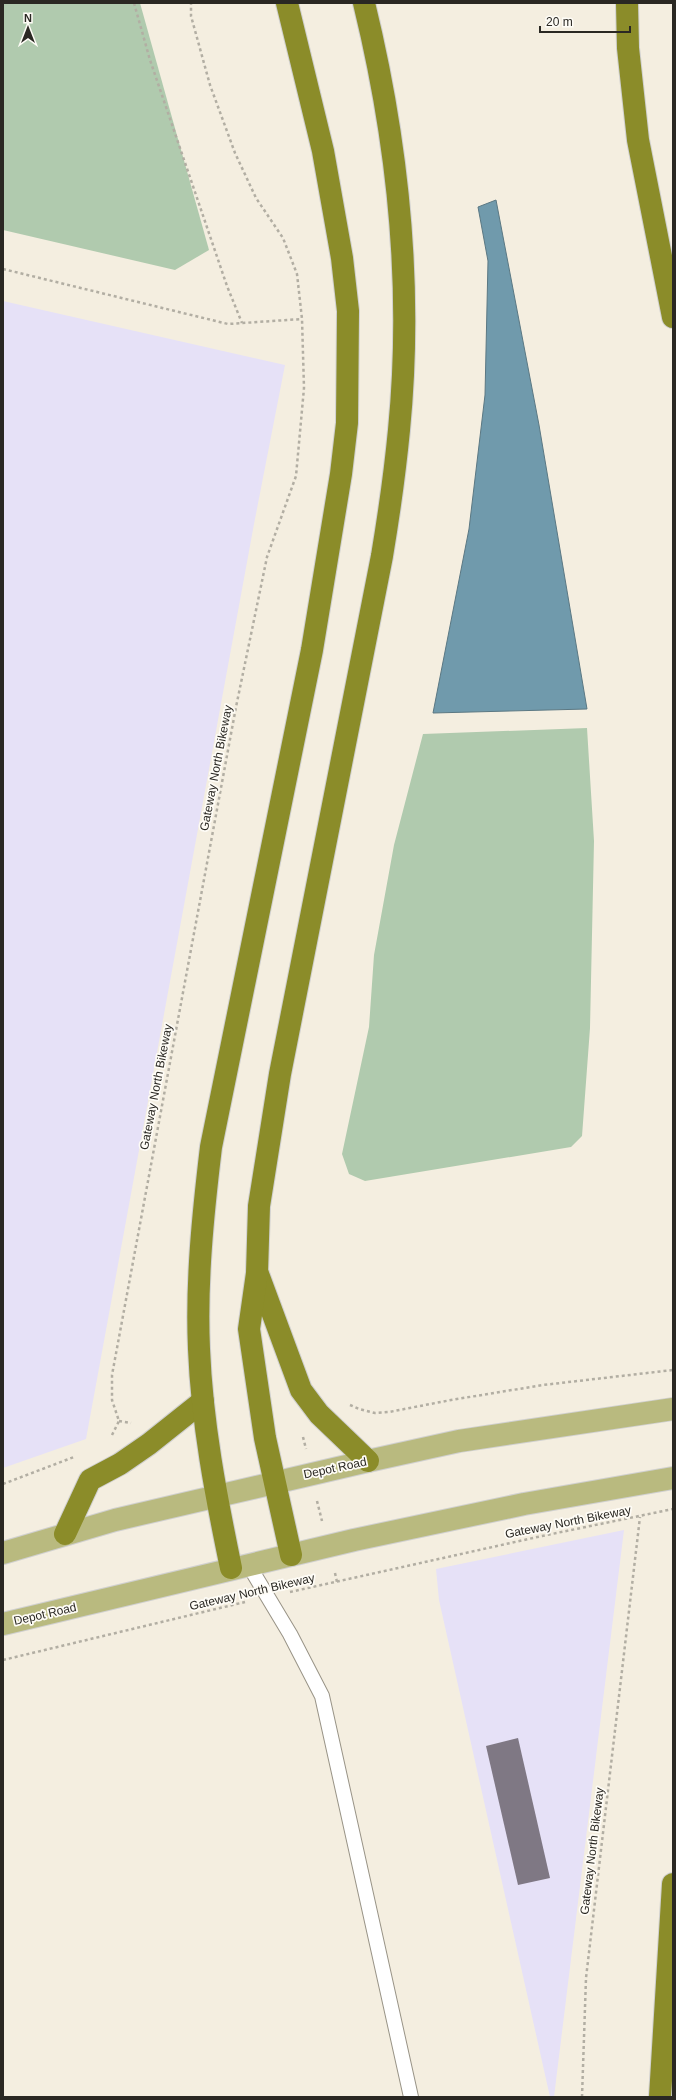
<svg xmlns="http://www.w3.org/2000/svg" width="676" height="2100" font-family="Arial,sans-serif">
  <style>
    .industrial { fill: #e6e1f7 }
    .green { fill: #b0caae }
    .water { fill: #709aac; stroke: #5b7883 }
    .building { fill: #7f7884 }
    .lines { fill: none; stroke-linecap: round; stroke-linejoin: round }
    .lane-casing { stroke: #989386; stroke-width: 16 }
    .primary-casing { stroke: #d0d0cf; stroke-width: 24 }
    .highway-casing { stroke: #d0d0cf; stroke-width: 24 }
    .path { stroke: #b2aea3; stroke-width: 2.5; stroke-dasharray: 3 3; stroke-linecap: butt }
    .lane { stroke: #fff; stroke-width: 14 }
    .primary { stroke: #b9ba7f; stroke-width: 22 }
    .highway { stroke: #8b8c29; stroke-width: 22 }
    .labels { text-anchor: middle; dominant-baseline: central; stroke-width: 3.5; stroke-linejoin: round; paint-order: stroke }
    .street-label { font-size: 12px; fill: #2a2823; stroke: #fefcf6 }
  </style>
  <rect width="100%" height="100%" fill="#f4eee0"/>
  <!-- industrial -->
  <g class="industrial">
    <polygon points="3,301 285,365 254,524 86,1439 3,1468"/>
    <polygon points="624,1530 554,2097 550,2097 439,1600 436,1569"/>
  </g>
  <!-- green -->
  <g class="green">
    <polygon points="3,3 140,3 209,250 175,270 3,230"/>
    <polygon points="587,728 594,841 590,1028 582,1136 571,1147 365,1181 349,1174 342,1154 369,1027 374,955 394,845 423,734"/>
  </g>
  <!-- water -->
  <polygon class="water" points="496,200 539,425 587,709 433,713 469,529 485,395 488,261 478,207"/>
  <!-- building -->
  <polygon class="building" points="518,1738 550,1878 518,1885 486,1746"/>
  <g class="lines">
    <defs>
      <polyline id="lane" points="248,1564 290,1634 322,1696 411,2097"/>
      <g id="primary">
        <polyline points="3,1553 115,1520 368,1461 459,1441 673,1409"/>
        <polyline points="3,1624 354,1540 524,1504 673,1478"/>
      </g>
      <g id="highway">
        <polyline points="627,3 628,48 638,140 673,317"/>
        <polyline points="258,1274 301,1390 319,1414 368,1461"/>
        <polyline points="65,1534 90,1480 120,1464 149,1444 203,1401"/>
        <path d="M291,1555L265,1438L249,1329L257,1273L259,1206L280,1074L382,556C389,514 395,472 399,430C413,287 398,142 364,3"/>
        <path d="M231,1568C216,1496 202,1423 199,1349C196,1282 203,1214 211,1147L312,650L341,474L347,423L348,311L342,258L323,151L287,3"/>
        <polyline points="660,2097 673,1884"/>
      </g>
    </defs>
    <!-- lane casing -->
    <use href="#lane" class="lane-casing"/>
    <!-- primary casing -->
    <use href="#primary" class="primary-casing"/>
    <!-- highway casing -->
    <use href="#highway" class="highway-casing"/>
    <!-- path -->
    <g class="path">
      <polyline points="134,3 150,60 227,286 242,323"/>
      <polyline points="3,269 228,324 302,319"/>
      <polyline points="350,1405 359,1409 375,1413 389,1412 451,1400 543,1385 673,1370"/>
      <polyline points="119,1421 131,1423"/>
      <polyline points="112,1435 119,1421 112,1400 112,1375 236,707 267,557 296,476 304,388 302,319 297,274 283,238 256,198 235,153 210,85 191,16 191,3"/>
      <polyline points="303,1437 306,1449"/>
      <polyline points="3,1484 74,1457"/>
      <polyline points="317,1501 322,1521"/>
      <polyline points="335,1573 337,1582"/>
      <polyline points="290,1592 542,1536 673,1509"/>
      <polyline points="3,1660 245,1602"/>
      <polyline points="582,2097 586,1978 640,1517"/>
    </g>
    <!-- lane -->
    <use href="#lane" class="lane"/>
    <!-- primary -->
    <use href="#primary" class="primary"/>
    <!-- highway -->
    <use href="#highway" class="highway"/>
  </g>
  <g class="labels">
    <!-- street labels -->
    <g class="street-label">
      <text transform="translate(216 768) rotate(-79)">Gateway North Bikeway</text>
      <text transform="translate(156 1087) rotate(-79)">Gateway North Bikeway</text>
      <text transform="translate(335 1468) rotate(-12)">Depot Road</text>
      <text transform="translate(568 1522) rotate(-11)">Gateway North Bikeway</text>
      <text transform="translate(252 1592) rotate(-13)">Gateway North Bikeway</text>
      <text transform="translate(45 1614) rotate(-13)">Depot Road</text>
      <text transform="translate(592 1851) rotate(-83)">Gateway North Bikeway</text>
    </g>
  </g>
  <!-- border -->
  <rect width="676" height="2100" fill="none" stroke="#2a2823" stroke-width="8"/>
  <!-- north arrow -->
  <g transform="translate(28 28)" stroke="#fefcf6" stroke-width="3" paint-order="stroke">
  <path d="M0-3L7 15L0 10L-7 15Z" fill="#2a2823"/>
  <text y="-6" font-size="11" font-weight="bold" text-anchor="middle" fill="#2a2823">N</text>
  </g>
  <!-- scale -->
  <path d="M540 26v6h90v-6" fill="none" stroke="#2a2823" stroke-width="2"/>
  <text x="546" y="26" font-size="12" fill="#2a2823" stroke="#fefcf6" stroke-width="3" paint-order="stroke">20 m</text>
</svg>
